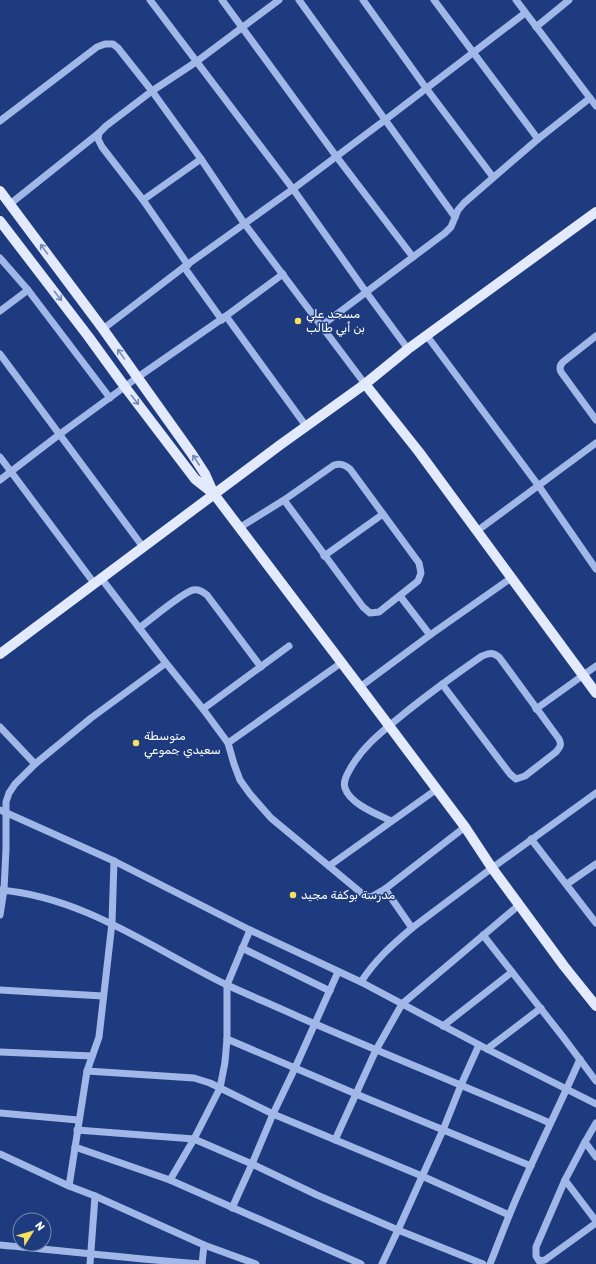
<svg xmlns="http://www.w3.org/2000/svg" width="596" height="1264" font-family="Rubik,Cairo,sans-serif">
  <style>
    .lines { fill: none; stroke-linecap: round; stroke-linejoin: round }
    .minor { stroke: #a0b7e8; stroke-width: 7 }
    .major { stroke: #e3eafe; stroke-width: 10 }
    .oneway { stroke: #768ab8 }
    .poi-dot { fill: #f8e05f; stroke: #1d3b7e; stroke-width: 1.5 }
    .labels { text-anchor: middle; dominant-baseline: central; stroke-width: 3; stroke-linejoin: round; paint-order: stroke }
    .poi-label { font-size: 12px; fill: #fff; stroke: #1d3b7e; text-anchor: start }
  </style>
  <rect width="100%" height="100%" fill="#1d3b7e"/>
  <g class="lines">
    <!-- minor -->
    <g class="minor">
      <polyline points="150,0 293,189 366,292 408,349"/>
      <polyline points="222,0 336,156 413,257"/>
      <polyline points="299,0 455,217"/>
      <polyline points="363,0 426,88 493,177"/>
      <polyline points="434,0 538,139"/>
      <polyline points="516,0 596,106"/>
      <polyline points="536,27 569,0"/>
      <polyline points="0,121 97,47 105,44 113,44 118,48 152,91 201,159 244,223 365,384"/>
      <polyline points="143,200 201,159"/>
      <polyline points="10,204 99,133"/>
      <polyline points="0,258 28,290 110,398"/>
      <polyline points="188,265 143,200 102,147 98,139 99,133 106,126 152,91 196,62 279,0"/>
      <polyline points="184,267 222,320"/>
      <polyline points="0,311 28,290"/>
      <polyline points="226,316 306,426"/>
      <polyline points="321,326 445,233 451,227 458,210 464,203 538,139 590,98"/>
      <polyline points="103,329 184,267 293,189 385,120 525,13"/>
      <polyline points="427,336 538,485 596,569"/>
      <path d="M596,336L563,362C560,365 559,368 561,372L596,420"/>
      <polyline points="0,354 143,547"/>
      <polyline points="0,457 94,583"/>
      <polyline points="0,480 60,434 138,377 226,316 283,274"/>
      <path d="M239,528L284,500L334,465C341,463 345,465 350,469L419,563L421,573L418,581L379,612L370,613L363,607L284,500"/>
      <polyline points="477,531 596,443"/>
      <polyline points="324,556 383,514"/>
      <polyline points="101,578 166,663 203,709 228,743 234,764 240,780 250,794 271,818 365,896 371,897 385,889 465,827"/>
      <polyline points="400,596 430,635"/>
      <path d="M139,628C149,621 183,592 193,590C199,589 203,592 207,595L261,667"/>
      <polyline points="360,687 430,635 511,578"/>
      <polyline points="203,709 289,646"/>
      <polyline points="536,709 596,666"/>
      <polyline points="0,727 35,764"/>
      <polyline points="228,743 341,663"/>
      <polyline points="0,810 114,861 250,930 361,982 487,1049 596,1104"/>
      <path d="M391,821C377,814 350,804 345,788C343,782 346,776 349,771C362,746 385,729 406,712C431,692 456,674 482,656C490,653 492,652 499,657L559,739C562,745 560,747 556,752L525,776L516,779L510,774L442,684"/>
      <polyline points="531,839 596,923"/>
      <polyline points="329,866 437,789"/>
      <polyline points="567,884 596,864"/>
      <path d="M0,890C84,897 153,949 227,985C251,996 275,1006 299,1017C382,1053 467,1087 550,1123"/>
      <polyline points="0,915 4,890 6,849 6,802 9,793 15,784 35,764 91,718 166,663"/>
      <polyline points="412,928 492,868 596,793"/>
      <polyline points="483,935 563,1037 596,1081"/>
      <polyline points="242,948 330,991"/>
      <path d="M361,982C375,960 392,945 412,928L385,889"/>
      <polyline points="0,990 103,996"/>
      <polyline points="443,1026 512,972"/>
      <polyline points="227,1039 356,1094 531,1166"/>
      <polyline points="487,1049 541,1008"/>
      <polyline points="0,1052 92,1056"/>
      <polyline points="87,1071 194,1078 210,1083 273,1114 422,1176 509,1215"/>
      <polyline points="0,1113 78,1120"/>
      <polyline points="596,1123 585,1142 596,1157"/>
      <polyline points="77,1130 194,1139 252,1164 317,1195 398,1230 483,1264"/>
      <polyline points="335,1140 376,1050 402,1004 519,905"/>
      <polyline points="585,1142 565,1180 536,1247 536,1256 539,1261 545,1260 596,1223"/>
      <polyline points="75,1147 170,1180 361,1264"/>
      <polyline points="0,1154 69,1186 95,1196 204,1245 256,1264"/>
      <polyline points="170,1180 194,1139 220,1088 225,1062 227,1039 227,985 250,930"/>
      <polyline points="565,1180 596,1221"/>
      <polyline points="69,1186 87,1071 99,1037 112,923 114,861"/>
      <polyline points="232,1208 252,1164 273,1114 295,1068 338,972"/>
      <path d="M0,1245C67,1251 135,1259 202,1264"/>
      <polyline points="90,1264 95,1196"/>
      <polyline points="202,1264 204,1245"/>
      <polyline points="382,1264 398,1230 443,1130 461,1085 479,1045"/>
      <path d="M490,1264C500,1239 509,1214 520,1190C539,1146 561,1103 580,1059"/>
    </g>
    <!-- major -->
    <g class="major">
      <polyline points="0,191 103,329 192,454 205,474 213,492"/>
      <polyline points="0,221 88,336 125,387 195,479 214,494 360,687 465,827 492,868 564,966 596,1006"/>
      <polyline points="365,384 419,452 596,693"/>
      <polyline points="0,654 280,445 365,384 408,349 596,212"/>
    </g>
  </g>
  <!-- one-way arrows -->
  <defs><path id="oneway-shaft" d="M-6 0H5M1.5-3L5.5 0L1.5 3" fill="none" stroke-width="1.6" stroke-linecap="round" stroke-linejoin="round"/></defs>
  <g class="oneway">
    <use href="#oneway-shaft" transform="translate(44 249) rotate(-126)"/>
    <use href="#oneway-shaft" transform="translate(58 296) rotate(52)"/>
    <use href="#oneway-shaft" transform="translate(121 354) rotate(-125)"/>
    <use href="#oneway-shaft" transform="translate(135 400) rotate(52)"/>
    <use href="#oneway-shaft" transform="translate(196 460) rotate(-123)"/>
  </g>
  <!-- markers -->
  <g class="poi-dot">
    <circle cx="298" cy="321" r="4"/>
    <circle cx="136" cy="743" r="4"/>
    <circle cx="293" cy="895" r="4"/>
  </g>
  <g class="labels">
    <!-- poi labels -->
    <g class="poi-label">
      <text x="306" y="314">مسجد علي<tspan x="306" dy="14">بن أبي طالب</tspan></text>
      <text x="144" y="736">متوسطة<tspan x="144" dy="14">سعيدي جموعي</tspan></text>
      <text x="301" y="895">مدرسة بوكفة مجيد</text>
    </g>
  </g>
  <!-- north arrow -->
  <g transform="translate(32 1232) rotate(53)"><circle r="19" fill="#1d3b7e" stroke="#7789b2"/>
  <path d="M0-3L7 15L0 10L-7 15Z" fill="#f8e05f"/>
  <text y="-6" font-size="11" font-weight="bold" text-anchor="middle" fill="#ffffff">N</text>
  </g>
</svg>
